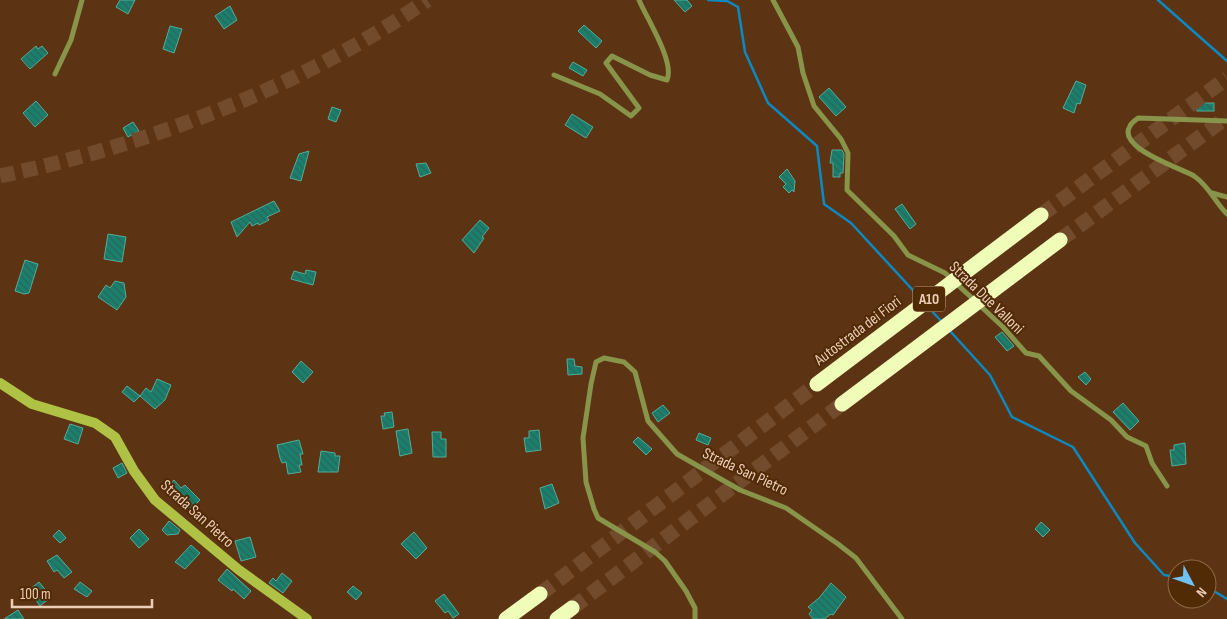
<svg xmlns="http://www.w3.org/2000/svg" width="1227" height="619" font-family="'Sofia Sans Condensed',sans-serif">
  <style>
    .lines { fill: none; stroke-linecap: round; stroke-linejoin: round }
    .stream { stroke: #0c89c2; stroke-width: 2.5 }
    .building { fill: url(#building-back-hatch); stroke: #52ad9a }
    .highway-tunnel { stroke: #724b2c; stroke-width: 15; stroke-dasharray: 15 8; stroke-linecap: butt }
    .street { stroke: #87944a; stroke-width: 5 }
    .secondary { stroke: #afc245; stroke-width: 10 }
    .highway { stroke: #effdb9; stroke-width: 15 }
    .highway-bridge { stroke: #effdb9; stroke-width: 15 }
    .labels { text-anchor: middle; dominant-baseline: central; stroke-width: 4; stroke-linejoin: round; paint-order: stroke }
    .shield { fill: #512a06; stroke: #be9c82; stroke-width: 1 }
    .shield-label { font-size: 15px; font-weight: bold; fill: #eccdb7 }
    .street-label { font-size: 16px; fill: #eccdb7; stroke: #512a06 }
  </style>
  <defs>
    <pattern id="building-back-hatch" width="6" height="6" patternUnits="userSpaceOnUse" patternTransform="scale(1.25)"><rect width="6" height="6" fill="#1a7f6d"/><path d="M-1 5l2 2M0 0l6 6M5-1l2 2" fill="none" stroke="#2c6557"/></pattern>
  </defs>
  <rect width="100%" height="100%" fill="#5c3413"/>
  <g class="lines">
    <!-- stream -->
    <g class="stream">
      <polyline points="708,0 727,1 738,7 745,52 768,103 817,146 824,204 851,223 921,299"/>
      <polyline points="1158,0 1227,61"/>
      <polyline points="928,307 943,323"/>
      <polyline points="950,331 990,375 1012,417 1073,447 1135,543 1164,575 1177,577"/>
      <polyline points="1207,587 1227,599"/>
    </g>
  </g>
  <!-- building -->
  <g class="building">
    <polygon points="120,0 135,0 128,14 116,7"/>
    <polygon points="674,0 687,0 692,6 685,12"/>
    <polygon points="230,6 237,20 224,29 215,16"/>
    <polygon points="584,25 602,41 596,48 578,31"/>
    <polygon points="170,26 182,29 174,53 163,49"/>
    <polygon points="36,46 38,49 42,46 48,53 30,69 21,59"/>
    <polygon points="573,62 587,70 583,76 569,68"/>
    <polygon points="1076,81 1086,85 1080,104 1077,103 1074,113 1063,108"/>
    <polygon points="829,88 846,107 836,116 819,97"/>
    <polygon points="36,101 48,115 35,127 23,113"/>
    <rect x="1197" y="103" width="17" height="8"/>
    <polygon points="332,107 341,110 336,122 328,119"/>
    <polygon points="572,114 593,127 586,138 565,125"/>
    <polygon points="133,122 139,131 128,137 123,128"/>
    <polygon points="832,150 842,150 844,154 843,173 840,173 840,177 833,177 833,163 830,163"/>
    <polygon points="309,151 301,181 290,178 299,154"/>
    <polygon points="426,163 431,173 420,177 416,164"/>
    <polygon points="787,169 795,181 794,192 792,190 789,193 783,187 786,184 779,177"/>
    <polygon points="274,201 280,211 267,217 269,220 259,225 258,223 252,226 250,222 237,237 231,222"/>
    <polygon points="902,204 916,224 910,229 895,209"/>
    <polygon points="480,220 489,228 482,237 484,238 474,253 462,240"/>
    <polygon points="108,234 126,237 122,262 104,259"/>
    <polygon points="25,260 38,264 29,293 24,294 15,291"/>
    <polygon points="306,270 316,272 313,285 291,279 294,271 305,274"/>
    <polygon points="115,281 124,283 126,297 117,310 98,297 106,285 110,288"/>
    <polygon points="1002,332 1014,346 1007,351 995,337"/>
    <polygon points="567,359 574,359 575,366 582,367 582,374 568,375"/>
    <polygon points="301,361 313,372 303,383 292,372"/>
    <polygon points="1085,372 1091,379 1086,385 1078,377"/>
    <polygon points="157,379 171,385 165,400 155,409 140,396 134,402 122,392 127,386 140,396 146,388 151,392"/>
    <polygon points="1123,403 1139,421 1130,430 1113,412"/>
    <polygon points="663,405 670,413 658,422 652,413"/>
    <polygon points="392,412 394,427 383,429 381,416 385,416 384,413"/>
    <polygon points="70,424 83,428 78,444 64,439"/>
    <polygon points="408,429 412,453 400,456 396,431"/>
    <polygon points="539,430 541,450 526,452 524,438 529,438 529,431"/>
    <polygon points="432,432 441,432 441,439 446,439 446,457 433,457"/>
    <polygon points="699,433 711,438 708,445 696,440"/>
    <polygon points="638,437 652,449 646,455 633,442"/>
    <polygon points="299,440 303,454 300,454 302,465 299,465 301,472 288,474 286,462 282,463 280,458 277,445"/>
    <polygon points="1185,443 1186,464 1172,466 1170,450 1174,450 1174,445"/>
    <polygon points="321,451 335,453 335,456 340,456 338,472 318,472"/>
    <polygon points="122,463 127,473 118,478 113,468"/>
    <polygon points="174,480 181,488 185,485 200,500 190,510 177,496 173,500 163,490"/>
    <polygon points="552,484 559,503 545,509 540,488"/>
    <polygon points="169,521 180,530 178,534 167,535 162,530"/>
    <polygon points="1041,522 1050,530 1043,537 1035,529"/>
    <polygon points="139,529 149,539 139,548 130,538"/>
    <polygon points="59,530 66,538 60,543 53,536"/>
    <polygon points="414,532 427,548 416,559 401,544"/>
    <polygon points="250,537 256,557 241,561 235,541"/>
    <polygon points="191,545 200,553 185,569 175,562"/>
    <polygon points="57,555 72,572 64,578 57,570 54,572 47,561"/>
    <polygon points="227,569 251,591 244,599 233,589 232,591 218,580"/>
    <polygon points="282,573 292,581 283,593 269,583 273,578 276,581"/>
    <polygon points="39,582 51,597 40,606 29,590"/>
    <polygon points="80,582 92,591 87,597 74,589"/>
    <polygon points="831,583 846,597 833,615 831,614 824,619 813,619 809,614 812,610 808,607 819,598"/>
    <polygon points="353,586 362,593 356,600 347,592"/>
    <polygon points="444,594 459,614 453,618 448,611 445,613 435,601"/>
    <polygon points="18,610 24,619 4,619"/>
  </g>
  <g class="lines">
    <!-- highway-tunnel -->
    <g class="highway-tunnel">
      <path d="M0,176C145,146 305,86 427,0"/>
      <polyline points="1041,215 1227,78"/>
      <polyline points="1060,240 1227,117"/>
      <polyline points="540,594 817,384"/>
      <polyline points="572,608 842,404"/>
    </g>
    <!-- street -->
    <g class="street">
      <polyline points="773,0 798,47 803,73 814,106 841,139 848,153 847,190 894,236 908,255 945,273 1003,327 1026,353 1039,356 1071,391 1111,420 1127,437 1146,446 1152,463 1167,486"/>
      <polyline points="55,74 71,40 82,0"/>
      <path d="M554,75L600,94L631,116L639,108L606,63L612,56L650,75L667,80C675,62 647,19 639,0"/>
      <path d="M1227,121L1138,118C1136,120 1131,123 1130,126C1116,148 1181,168 1194,176C1209,186 1215,202 1227,214"/>
      <polyline points="1212,193 1227,197"/>
      <polyline points="695,619 695,608 686,591 665,561 655,552 598,518 594,509 586,482 583,438 591,384 596,362 604,358 624,362 635,372 648,421 677,454 740,490 786,508 838,544 856,558 902,619"/>
    </g>
    <!-- secondary -->
    <polyline class="secondary" points="0,383 32,404 95,423 115,437 134,471 155,500 239,570 307,619"/>
    <!-- highway -->
    <g class="highway">
      <polyline points="506,619 540,594"/>
      <polyline points="557,619 572,608"/>
    </g>
    <!-- highway-bridge -->
    <g class="highway-bridge">
      <polyline points="817,384 1041,215"/>
      <polyline points="842,404 1060,240"/>
    </g>
  </g>
  <g class="labels">
    <!-- shield labels -->
    <rect class="shield" x="913" y="286.5" width="32" height="25" rx="4"/>
    <g class="shield-label">
      <text x="929" y="299">A10</text>
    </g>
    <!-- street labels -->
    <g class="street-label">
      <text transform="translate(986 298) rotate(44)">Strada Due Valloni</text>
      <text transform="translate(858 331) rotate(-37)">Autostrada dei Fiori</text>
      <text transform="translate(745 472) rotate(25)">Strada San Pietro</text>
      <text transform="translate(197 514) rotate(42)">Strada San Pietro</text>
    </g>
  </g>
  <!-- north arrow -->
  <g transform="translate(1192 584) rotate(131)"><circle r="24" fill="#512a06" stroke="#8f6b4d"/>
  <path d="M0-4L9 19L0 12L-9 19Z" fill="#70c2f4"/>
  <text y="-8" font-size="14" font-weight="bold" text-anchor="middle" fill="#eccdb7">N</text>
  </g>
  <!-- scale -->
  <path d="M12 599v8h140v-8" fill="none" stroke="#eccdb7" stroke-width="2.5"/>
  <text x="20" y="599" font-size="15" fill="#eccdb7" stroke="#512a06" stroke-width="4" paint-order="stroke">100 m</text>
</svg>
